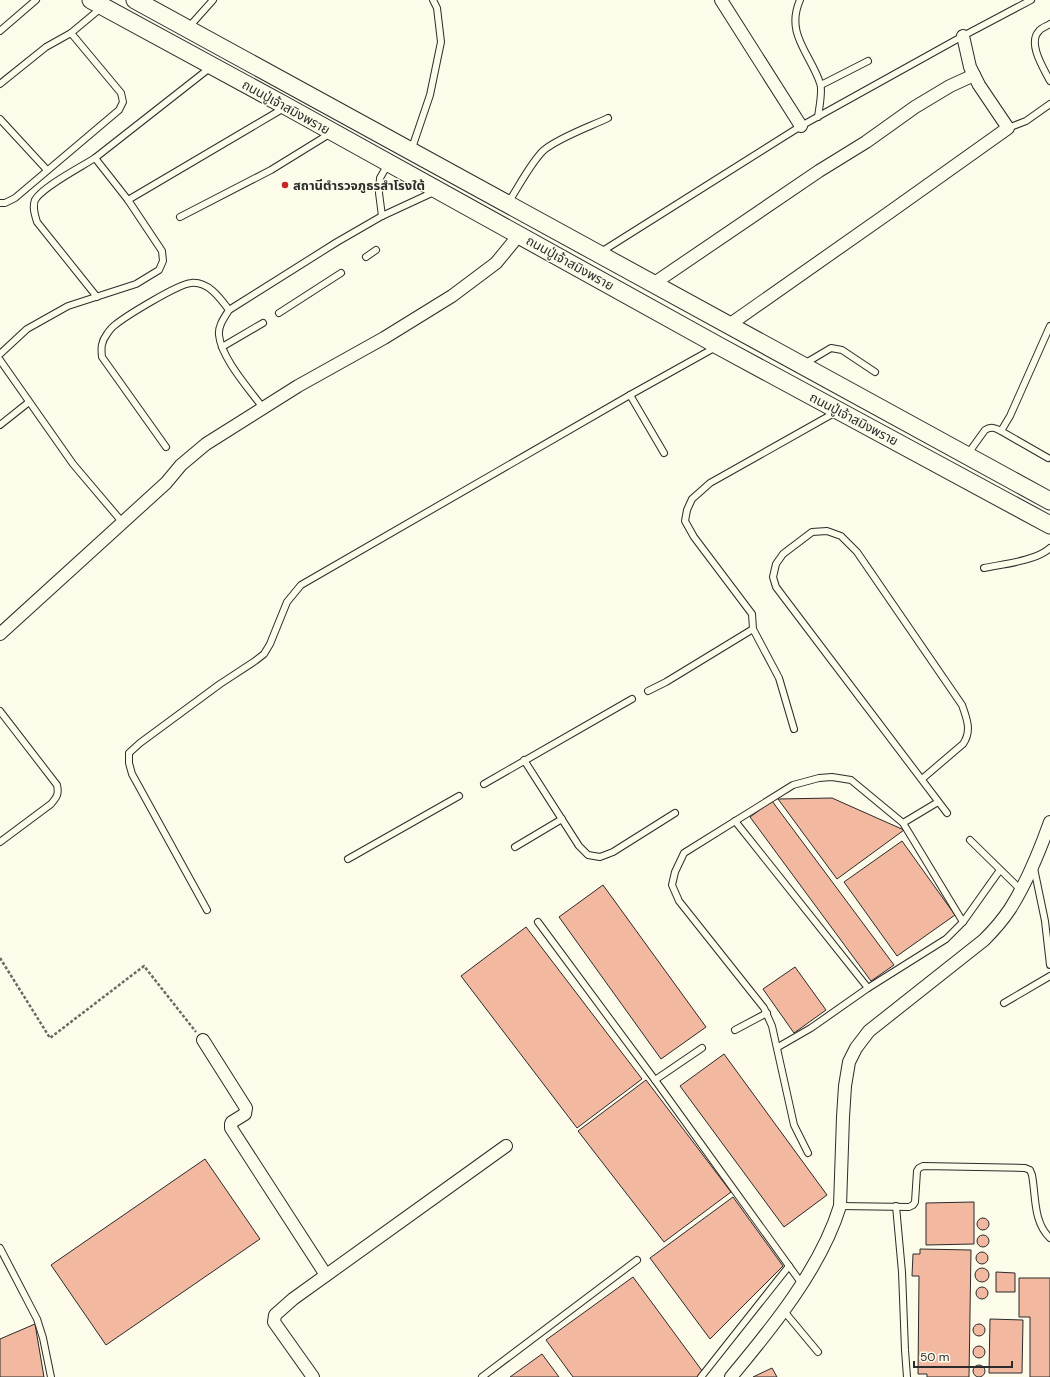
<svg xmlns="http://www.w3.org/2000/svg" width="1050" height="1377" font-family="'DM Sans','Noto Sans Thai',sans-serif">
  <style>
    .building { fill: #f2b8a0; stroke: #2b2b2b }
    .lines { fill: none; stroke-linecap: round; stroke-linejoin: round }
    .service-casing { stroke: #2b2b2b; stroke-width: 8 }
    .minor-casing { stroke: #2b2b2b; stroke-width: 14 }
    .secondary-casing { stroke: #2b2b2b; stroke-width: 19 }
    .path { stroke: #6a6964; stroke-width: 2.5; stroke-dasharray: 3 2; stroke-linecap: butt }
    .service { stroke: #fdfbea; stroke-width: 6 }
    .minor { stroke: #fdfbea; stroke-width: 12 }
    .secondary { stroke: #fdfbea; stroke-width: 17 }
    .poi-dot { fill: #c62828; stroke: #fdfbea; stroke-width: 1.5 }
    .labels { text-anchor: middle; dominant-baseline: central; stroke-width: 3; stroke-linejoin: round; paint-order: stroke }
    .street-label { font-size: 13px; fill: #2b2b2b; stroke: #fdfbea }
    .poi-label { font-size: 13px; font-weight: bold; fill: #2b2b2b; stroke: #fdfbea; text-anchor: start }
  </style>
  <rect width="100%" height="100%" fill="#fdfbea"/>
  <!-- building -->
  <g class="building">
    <polygon points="832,798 904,830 837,879 778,799"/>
    <polygon points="772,801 894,965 871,981 750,817"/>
    <polygon points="902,841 955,915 897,956 844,882"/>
    <polygon points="603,885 706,1027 661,1059 559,917"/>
    <polygon points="526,927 642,1079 577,1128 461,976"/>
    <polygon points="795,967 826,1010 794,1033 763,989"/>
    <polygon points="724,1054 827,1195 784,1227 680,1086"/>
    <polygon points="646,1080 731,1192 664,1242 578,1131"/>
    <polygon points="205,1159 260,1239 106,1345 51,1265"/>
    <polygon points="733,1197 783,1266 710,1339 650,1258"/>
    <polygon points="974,1202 974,1244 926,1245 926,1203"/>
    <circle cx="983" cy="1224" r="6"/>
    <circle cx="983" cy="1241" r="6"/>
    <polygon points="920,1249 971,1250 969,1377 927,1377 927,1374 918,1374 919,1276 912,1276 913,1254 920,1254"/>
    <circle cx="982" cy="1258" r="6"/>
    <circle cx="982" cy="1275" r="7"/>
    <polygon points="996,1272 1015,1273 1015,1292 996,1292"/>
    <polygon points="633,1277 703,1372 697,1377 573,1377 546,1340"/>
    <polygon points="1019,1278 1050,1278 1050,1377 1030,1377 1030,1317 1019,1317"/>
    <circle cx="982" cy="1293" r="6"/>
    <polygon points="990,1319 1023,1320 1022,1373 989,1373"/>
    <circle cx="979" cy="1330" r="6"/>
    <polygon points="35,1324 44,1377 0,1377 0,1339"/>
    <circle cx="979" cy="1352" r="6"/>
    <polygon points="542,1354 559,1377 510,1377"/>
    <circle cx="979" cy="1371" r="6"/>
    <polygon points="772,1368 777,1377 753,1377"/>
  </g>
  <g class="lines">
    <defs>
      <g id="service">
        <path d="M800,0C785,34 810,53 820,83C823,90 819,109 818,117"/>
        <path d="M1050,24C1047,26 1041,28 1039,31C1027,43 1044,69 1050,81"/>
        <polyline points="188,28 213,0"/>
        <polyline points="0,31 36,0"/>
        <polyline points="211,67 95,158 128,200 284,108"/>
        <polyline points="0,84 46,47 71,33"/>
        <polyline points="821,85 868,61"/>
        <polyline points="0,119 47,170"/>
        <polyline points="1008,128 1026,121 1050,104"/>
        <polyline points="411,151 430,95 441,42 437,8 433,0"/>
        <path d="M95,158C81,167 42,187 35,200C32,207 35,215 37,222L97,297"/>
        <polyline points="0,203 5,203 15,198 119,110 123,102 121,93 71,33 101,8"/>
        <path d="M508,203C518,188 531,162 544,150C560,137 589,127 608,118"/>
        <polyline points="382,216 379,193 380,178 388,164"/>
        <polyline points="180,217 271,170 331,133"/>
        <polyline points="601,252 801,126 963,36 1031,0"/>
        <polyline points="366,257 376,250"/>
        <polyline points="279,313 341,273"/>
        <polyline points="222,347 263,323"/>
        <polyline points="0,354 27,329 68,306 136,284 159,270 163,261 162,251 128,200"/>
        <polyline points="0,360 73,464 123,523"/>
        <polyline points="804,364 831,348 842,350 875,372"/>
        <polyline points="630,395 664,453"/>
        <path d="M263,408C250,390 221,358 219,335C218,326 224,318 229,310L337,242L382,216L436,191"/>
        <polyline points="0,425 29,402"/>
        <path d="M166,447L102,357C101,348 101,342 107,334C109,331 112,327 115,325C126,316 178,284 191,283C208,281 220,298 229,310"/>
        <path d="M967,455L985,430C991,426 995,428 1001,431"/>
        <polyline points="1048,458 1001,431 1010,416 1050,326"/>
        <path d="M984,568C1003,564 1036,561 1050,548"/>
        <polyline points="753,629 779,678 794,729"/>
        <polyline points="648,691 666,682 753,629 752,614 694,537 685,521 687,510 692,499 710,483 836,412"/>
        <path d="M0,711L57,785C59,794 57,797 51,804L0,842"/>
        <polyline points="524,760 579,846 588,855 600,857 613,852 675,813"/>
        <path d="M922,779L963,744C972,731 967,719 962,705L857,552L841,536L827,531L812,532L783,554L776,564L773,577L776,587L947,813"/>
        <polyline points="484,784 632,699"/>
        <polyline points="735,821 868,988"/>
        <polyline points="903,823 938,802"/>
        <polyline points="970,840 1020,889"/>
        <polyline points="515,847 562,819"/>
        <polyline points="348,859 459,796"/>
        <polyline points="1034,868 1045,921 1050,965"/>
        <polyline points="207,910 132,774 129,763 129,753 140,743 220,684 255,661 264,654 270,644 287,602 301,585 630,395 716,347"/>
        <polyline points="538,922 655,1080 802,1284"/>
        <polyline points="1004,1003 1050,976"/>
        <polyline points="735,1030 767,1013"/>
        <polyline points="778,1047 811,1028 868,988 946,939 963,922 1000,870"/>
        <polyline points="655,1080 702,1048"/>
        <polyline points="808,1153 794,1125 772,1026 764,1008 679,901 672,885 675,872 684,853 793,785 819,778 832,777 851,780 903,823 963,922"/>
        <path d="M840,1206L909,1207L913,1205L915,1202L917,1171L919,1168L923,1166L1025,1168L1030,1170L1032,1175C1036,1196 1033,1222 1050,1238"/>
        <polyline points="896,1206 902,1272 905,1350 907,1377"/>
        <polyline points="0,1248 37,1319 43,1338 51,1377"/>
        <polyline points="783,1310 818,1352"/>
        <polyline points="482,1377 637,1260"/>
        <polyline points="701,1377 789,1266"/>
      </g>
      <g id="minor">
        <polyline points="721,0 801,126"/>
        <polyline points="653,284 819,171 866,142 915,107 950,86 974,75"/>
        <polyline points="729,325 890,212 1008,128 979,85 970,67 963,36"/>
        <polyline points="0,634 166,483 181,465 206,444 298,386 384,338 452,296 496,263 519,235"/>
        <polyline points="203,1040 246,1108 245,1114 232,1122 231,1124 231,1128 326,1275"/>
        <polyline points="313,1377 274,1322 275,1315 293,1299 506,1146"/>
        <path d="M731,1377C772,1328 821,1268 840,1206L843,1117L845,1086L849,1062L856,1048L869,1031L984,940C993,931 1002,921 1010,909C1026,884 1040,850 1050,822"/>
      </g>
      <g id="secondary">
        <polyline points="91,0 286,106 719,346 1050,525"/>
        <path d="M135,0C440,168 745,333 1050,501"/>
      </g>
    </defs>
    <!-- service casing -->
    <use href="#service" class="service-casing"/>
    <!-- minor casing -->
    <use href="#minor" class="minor-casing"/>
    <!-- secondary casing -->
    <use href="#secondary" class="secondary-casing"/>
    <!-- path -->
    <polyline class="path" points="0,958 50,1038 144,966 196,1032"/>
    <!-- service -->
    <use href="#service" class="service"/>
    <!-- minor -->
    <use href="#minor" class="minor"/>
    <!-- secondary -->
    <use href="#secondary" class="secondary"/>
  </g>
  <!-- markers -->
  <circle class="poi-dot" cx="285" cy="185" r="4"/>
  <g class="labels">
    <!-- street labels -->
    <g class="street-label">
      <text transform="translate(286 107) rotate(29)">ถนนปู่เจ้าสมิงพราย</text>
      <text transform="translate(570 263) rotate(29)">ถนนปู่เจ้าสมิงพราย</text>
      <text transform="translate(854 419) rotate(28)">ถนนปู่เจ้าสมิงพราย</text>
    </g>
    <!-- poi labels -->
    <g class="poi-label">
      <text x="293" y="185">สถานีตำรวจภูธรสำโรงใต้</text>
    </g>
  </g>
  <!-- scale -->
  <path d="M914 1361v6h98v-6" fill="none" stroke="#2b2b2b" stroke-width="2"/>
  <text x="920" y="1361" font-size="12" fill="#2b2b2b" stroke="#fdfbea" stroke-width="3" paint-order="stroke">50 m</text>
</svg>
